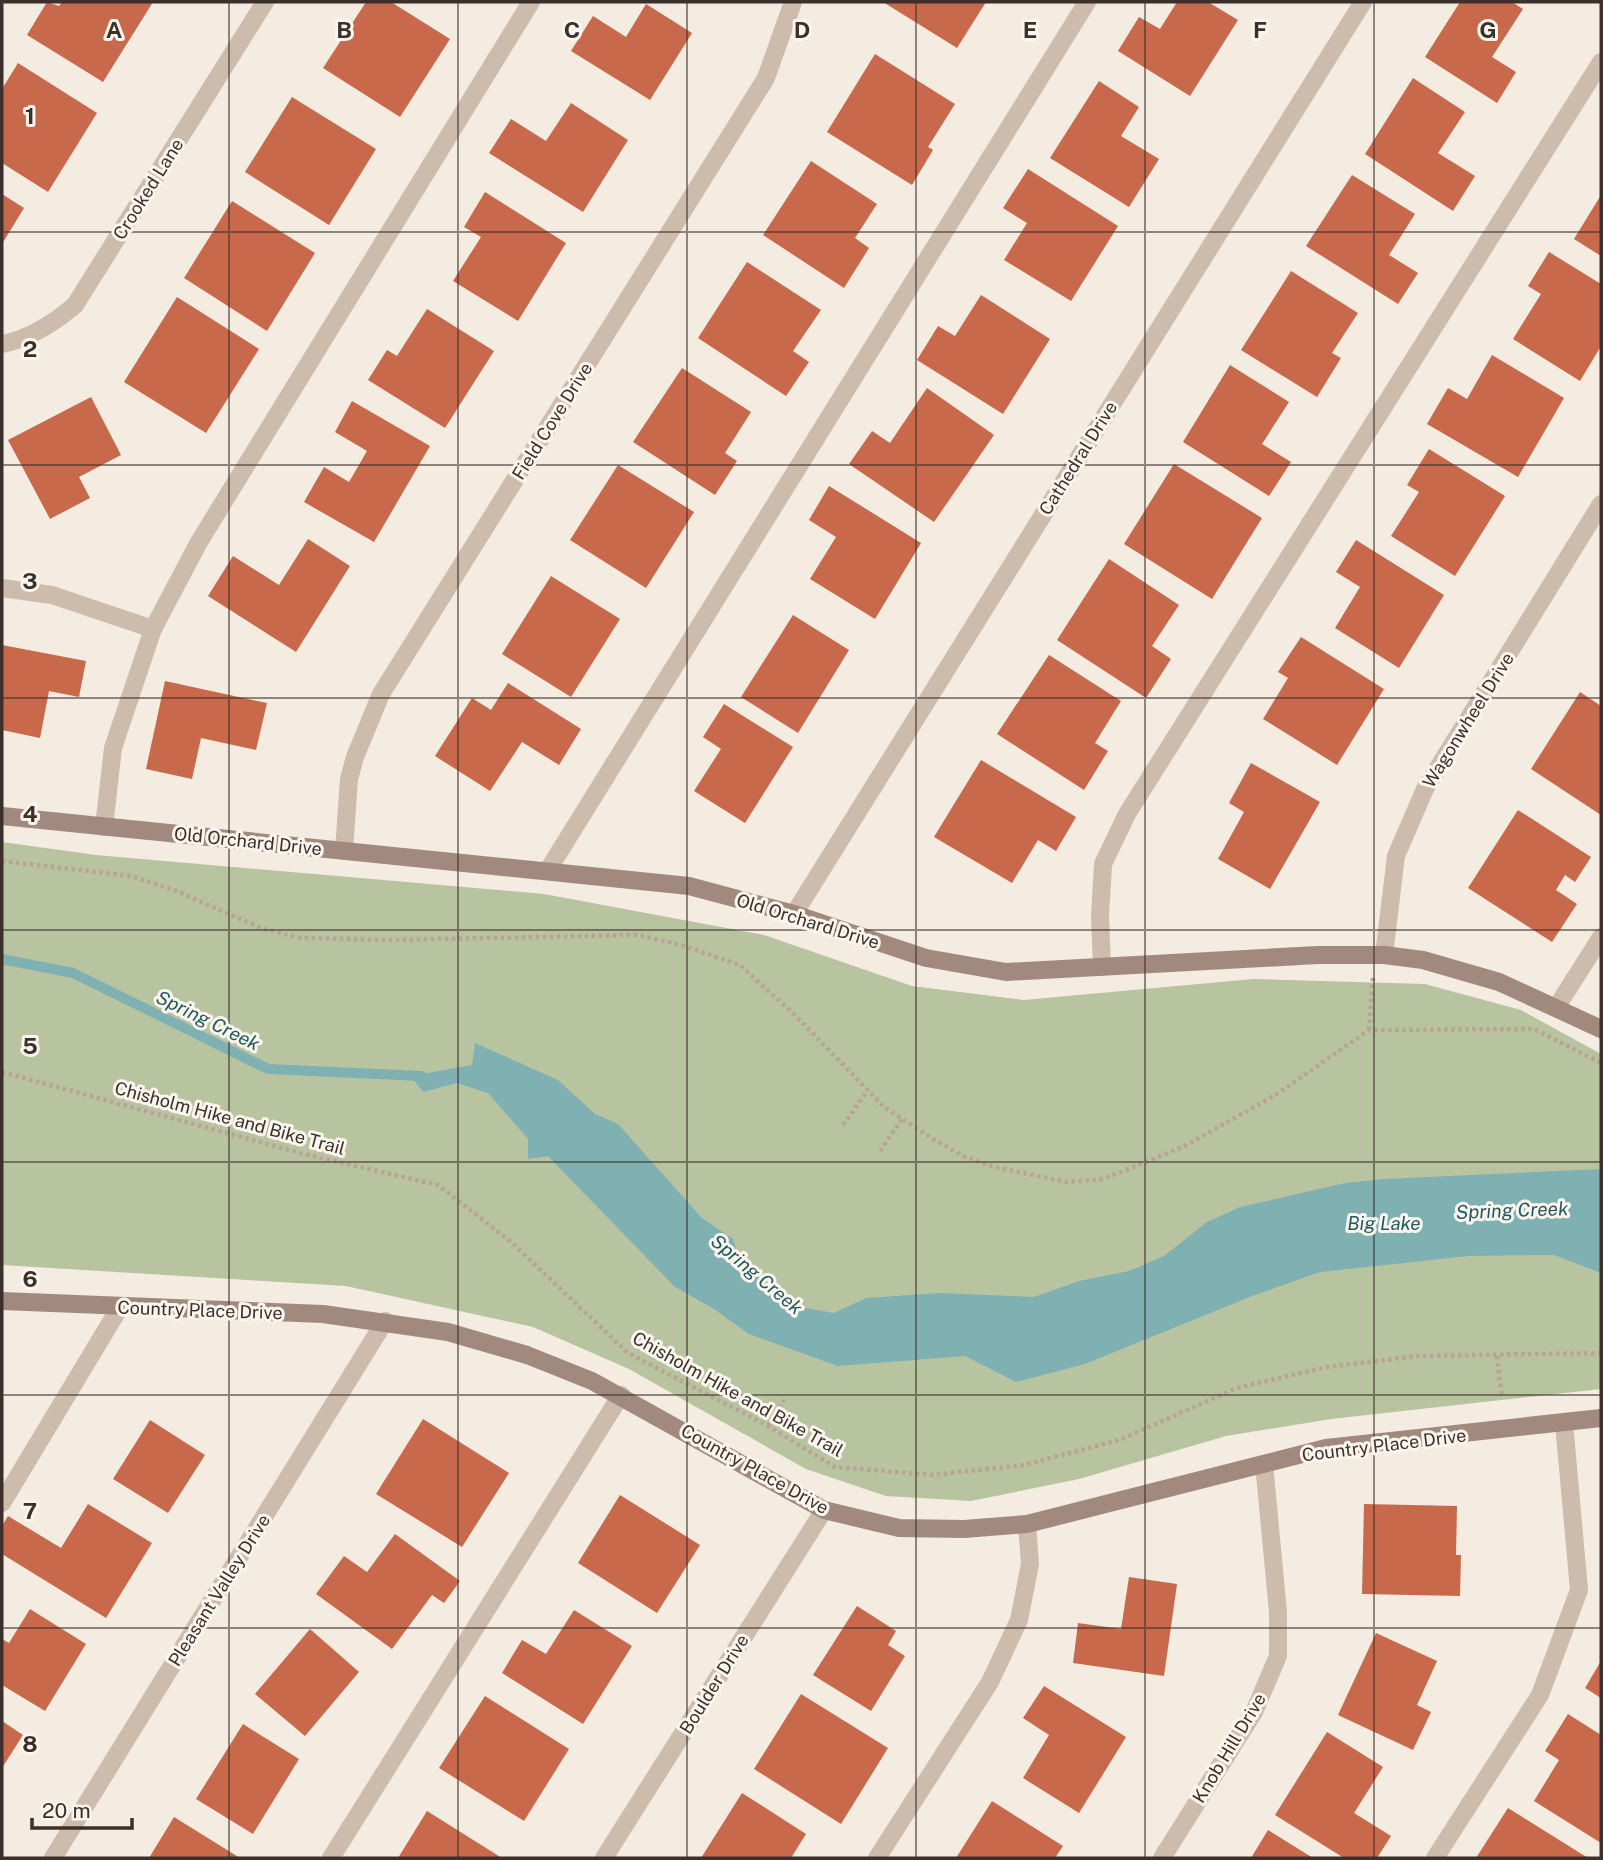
<svg xmlns="http://www.w3.org/2000/svg" width="1603" height="1860" font-family="'Public Sans',sans-serif">
  <style>
    .green { fill: #b8c4a0 }
    .water { fill: #7fb0b2 }
    .lines { fill: none; stroke-linecap: round; stroke-linejoin: round }
    .stream { stroke: #7fb0b2; stroke-width: 10 }
    .building { fill: #c8694b }
    .path { stroke: #b9a596; stroke-width: 4.5; stroke-dasharray: 3.5 3.5; stroke-linecap: butt }
    .lane { stroke: #cdbbac; stroke-width: 18 }
    .street { stroke: #cdbbac; stroke-width: 18 }
    .secondary { stroke: #a18a7d; stroke-width: 18 }
    .grid { fill: none; stroke: #3b302b; stroke-width: 2; stroke-opacity: 0.55 }
    .labels { text-anchor: middle; dominant-baseline: central; stroke-width: 6; stroke-linejoin: round; paint-order: stroke }
    .street-label { font-size: 18px; fill: #3b302b; stroke: #fbf5ee }
    .water-label { font-size: 19px; font-style: italic; fill: #1f5a5e; stroke: #fbf5ee }
    .grid-label { font-size: 23px; text-anchor: middle; font-weight: bold; fill: #3b302b; stroke: #fbf5ee; stroke-width: 6; stroke-linejoin: round; paint-order: stroke }
  </style>
  <rect width="100%" height="100%" fill="#f4ebe1"/>
  <!-- green -->
  <polygon class="green" points="2,842 96,855 544,894 764,935 912,986 1024,1000 1253,979 1425,984 1521,1010 1601,1054 1601,1389 1331,1419 1226,1436 1079,1479 971,1501 886,1496 806,1469 629,1369 533,1327 346,1286 2,1265"/>
  <!-- water -->
  <polygon class="water" points="475,1043 558,1080 595,1114 618,1124 702,1218 733,1239 742,1267 806,1308 834,1313 866,1298 941,1293 1034,1297 1079,1281 1129,1271 1164,1256 1207,1222 1240,1207 1345,1183 1385,1179 1601,1169 1601,1273 1554,1255 1469,1256 1320,1272 1252,1296 1085,1364 1016,1382 965,1356 838,1366 749,1334 714,1309 675,1287 548,1156 528,1159 528,1139 488,1093 457,1083 423,1092 411,1076 472,1065"/>
  <g class="lines">
    <!-- stream -->
    <polyline class="stream" points="2,959 73,973 268,1069 422,1076"/>
  </g>
  <!-- building -->
  <g class="building">
    <polygon points="47,2 59,6 62,2 153,2 103,82 27,35"/>
    <polygon points="366,2 391,2 450,39 400,117 323,68"/>
    <polygon points="883,2 986,2 957,48"/>
    <polygon points="1177,2 1208,2 1238,20 1190,96 1118,51 1139,17 1160,29"/>
    <polygon points="1460,2 1512,2 1523,9 1492,57 1516,72 1497,103 1425,57"/>
    <polygon points="646,4 692,33 650,100 571,51 593,16 626,37"/>
    <polygon points="875,54 955,104 928,147 933,150 912,185 827,132"/>
    <polygon points="18,63 97,113 48,192 2,163 2,89"/>
    <polygon points="1413,78 1465,112 1438,153 1475,176 1453,211 1365,154"/>
    <polygon points="1099,81 1139,107 1121,136 1159,159 1129,207 1050,158"/>
    <polygon points="292,97 376,149 329,225 245,172"/>
    <polygon points="571,103 628,140 583,212 489,153 511,119 546,141"/>
    <polygon points="811,161 877,204 855,238 869,248 844,288 763,235"/>
    <polygon points="1028,169 1118,226 1071,301 1004,260 1027,223 1003,208"/>
    <polygon points="1352,175 1415,214 1389,255 1418,273 1398,304 1306,246"/>
    <polygon points="485,192 566,243 518,321 453,281 481,237 464,227"/>
    <polygon points="2,194 24,208 2,244"/>
    <polygon points="1601,195 1601,256 1574,239"/>
    <polygon points="232,201 315,253 267,331 184,278"/>
    <polygon points="1549,252 1601,284 1601,346 1580,381 1513,339 1541,294 1528,286"/>
    <polygon points="747,262 821,310 793,351 809,362 786,396 698,338"/>
    <polygon points="1291,271 1358,313 1332,353 1341,358 1317,397 1241,350"/>
    <polygon points="981,295 1050,339 1003,414 917,360 938,326 955,336"/>
    <polygon points="177,297 259,349 206,433 124,382"/>
    <polygon points="427,309 494,351 445,428 368,380 387,350 397,356"/>
    <polygon points="1492,355 1564,398 1518,477 1427,424 1448,388 1467,399"/>
    <polygon points="1230,365 1289,402 1262,444 1291,462 1269,496 1183,442"/>
    <polygon points="682,368 751,412 725,453 737,461 715,495 633,442"/>
    <polygon points="927,388 994,435 934,522 849,464 872,431 890,443"/>
    <polygon points="91,397 121,455 79,477 90,498 50,519 8,440"/>
    <polygon points="352,401 430,446 374,542 304,502 324,467 349,482 367,451 335,432"/>
    <polygon points="1429,449 1505,496 1455,576 1391,536 1419,492 1407,485"/>
    <polygon points="1174,464 1262,518 1212,599 1124,544"/>
    <polygon points="618,465 694,512 646,588 570,540"/>
    <polygon points="829,486 921,543 875,619 810,579 836,537 809,520"/>
    <polygon points="308,539 350,566 296,652 208,596 233,556 279,585"/>
    <polygon points="1356,540 1444,595 1399,668 1335,628 1360,587 1336,572"/>
    <polygon points="1109,559 1179,605 1152,646 1171,659 1146,698 1057,640"/>
    <polygon points="551,576 620,619 571,697 502,654"/>
    <polygon points="793,615 849,650 798,733 741,697"/>
    <polygon points="1301,637 1384,689 1337,765 1263,719 1288,678 1278,672"/>
    <polygon points="2,645 86,661 79,697 49,691 40,738 2,730"/>
    <polygon points="1049,655 1121,701 1095,743 1108,751 1084,790 997,734"/>
    <polygon points="165,681 267,703 256,750 201,738 192,779 146,769"/>
    <polygon points="508,683 581,729 559,765 522,742 490,791 435,756 472,698 491,710"/>
    <polygon points="1580,692 1601,706 1601,815 1531,769"/>
    <polygon points="724,704 793,747 745,823 694,791 721,749 703,737"/>
    <polygon points="981,760 1076,817 1056,851 1038,840 1012,883 934,837"/>
    <polygon points="1251,763 1320,802 1270,889 1218,859 1244,812 1229,803"/>
    <polygon points="1518,810 1591,857 1575,882 1565,875 1556,890 1577,904 1552,942 1468,888"/>
    <polygon points="423,1419 509,1473 462,1547 376,1494"/>
    <polygon points="150,1420 205,1455 168,1513 113,1479"/>
    <polygon points="620,1495 700,1545 657,1613 578,1563"/>
    <polygon points="88,1504 152,1543 106,1618 2,1554 2,1526 8,1516 61,1548"/>
    <polygon points="1364,1504 1457,1506 1456,1555 1461,1555 1460,1596 1362,1594"/>
    <polygon points="395,1534 460,1581 444,1603 432,1595 392,1649 316,1594 344,1556 367,1572"/>
    <polygon points="1129,1577 1177,1584 1164,1676 1073,1663 1078,1623 1121,1629"/>
    <polygon points="857,1606 896,1631 888,1645 905,1656 871,1711 813,1675"/>
    <polygon points="30,1609 86,1644 45,1711 2,1685 2,1639 9,1643"/>
    <polygon points="574,1610 632,1646 583,1724 502,1673 522,1640 546,1654"/>
    <polygon points="310,1629 359,1672 305,1736 255,1694"/>
    <polygon points="1376,1633 1437,1661 1417,1705 1431,1712 1413,1750 1338,1715"/>
    <polygon points="1601,1661 1601,1698 1585,1688"/>
    <polygon points="1044,1686 1126,1737 1079,1813 1023,1778 1049,1735 1023,1718"/>
    <polygon points="801,1694 888,1748 841,1824 754,1769"/>
    <polygon points="485,1696 569,1749 524,1821 439,1768"/>
    <polygon points="1568,1714 1601,1735 1601,1843 1534,1801 1559,1760 1545,1751"/>
    <polygon points="2,1721 23,1735 2,1768"/>
    <polygon points="243,1724 299,1759 253,1834 196,1799"/>
    <polygon points="1327,1732 1383,1767 1354,1813 1391,1836 1377,1858 1344,1858 1275,1815"/>
    <polygon points="742,1793 806,1834 791,1858 701,1858"/>
    <polygon points="992,1801 1063,1846 1055,1858 956,1858"/>
    <polygon points="1508,1808 1588,1858 1476,1858"/>
    <polygon points="427,1811 502,1858 398,1858"/>
    <polygon points="174,1817 240,1858 149,1858"/>
    <polygon points="1268,1830 1313,1858 1251,1858"/>
  </g>
  <g class="lines">
    <!-- path -->
    <g class="path">
      <polyline points="2,861 131,876 174,890 261,928 301,938 393,940 638,935 681,945 740,965 795,1015 884,1107 933,1139 963,1156 994,1167 1067,1182 1103,1179 1183,1147 1277,1094 1369,1030 1534,1029 1601,1063"/>
      <polyline points="1369,1030 1373,978"/>
      <polyline points="2,1072 304,1154 438,1185 510,1241 628,1353 768,1426 835,1467 932,1475 1024,1465 1119,1440 1237,1388 1327,1367 1417,1356 1601,1353"/>
      <polyline points="843,1125 868,1090"/>
      <polyline points="880,1151 902,1119"/>
      <polyline points="1497,1356 1502,1397"/>
      <polyline points="768,1426 784,1400"/>
    </g>
    <!-- lane -->
    <g class="lane">
      <polyline points="2,588 52,595 153,629"/>
      <polyline points="104,827 113,748 153,629 199,542 531,2"/>
      <polyline points="548,870 1087,2"/>
      <polyline points="1102,967 1100,916 1103,864 1127,814 1601,62"/>
      <polyline points="1556,1008 1601,937"/>
      <polyline points="2,1503 120,1307"/>
      <polyline points="331,1858 621,1395"/>
      <polyline points="877,1858 990,1682 1019,1620 1030,1564 1027,1524"/>
      <polyline points="1435,1858 1540,1695 1579,1590 1564,1423"/>
    </g>
    <!-- street -->
    <g class="street">
      <path d="M2,344C29,339 54,323 75,305L265,2"/>
      <polyline points="344,851 349,779 355,757 381,694 766,78 793,2"/>
      <polyline points="794,914 1363,2"/>
      <polyline points="1384,955 1396,856 1425,789 1601,504"/>
      <polyline points="53,1858 385,1321"/>
      <polyline points="604,1858 824,1510"/>
      <polyline points="1162,1858 1254,1712 1278,1656 1278,1612 1264,1464"/>
    </g>
    <!-- secondary -->
    <g class="secondary">
      <polyline points="2,816 689,886 794,914 926,958 1006,972 1318,955 1384,955 1423,960 1499,982 1601,1029"/>
      <polyline points="2,1301 323,1314 448,1332 527,1355 592,1381 824,1510 899,1528 964,1529 1027,1524 1326,1448 1601,1418"/>
    </g>
  </g>
  <!-- grid -->
  <path class="grid" d="M229,2V1858M458,2V1858M687,2V1858M916,2V1858M1145,2V1858M1374,2V1858M2,232H1601M2,465H1601M2,698H1601M2,930H1601M2,1162H1601M2,1395H1601M2,1628H1601"/>
  <g class="labels">
    <!-- street labels -->
    <g class="street-label">
      <text transform="translate(148 189) rotate(-58)">Crooked Lane</text>
      <text transform="translate(552 421) rotate(-58)">Field Cove Drive</text>
      <text transform="translate(1078 458) rotate(-58)">Cathedral Drive</text>
      <text transform="translate(1468 720) rotate(-58)">Wagonwheel Drive</text>
      <text transform="translate(248 841) rotate(6)">Old Orchard Drive</text>
      <text transform="translate(808 921) rotate(17)">Old Orchard Drive</text>
      <text transform="translate(230 1118) rotate(15)">Chisholm Hike and Bike Trail</text>
      <text transform="translate(200 1310) rotate(2)">Country Place Drive</text>
      <text transform="translate(738 1394) rotate(29)">Chisholm Hike and Bike Trail</text>
      <text transform="translate(1384 1445) rotate(-7)">Country Place Drive</text>
      <text transform="translate(755 1469) rotate(29)">Country Place Drive</text>
      <text transform="translate(219 1590) rotate(-58)">Pleasant Valley Drive</text>
      <text transform="translate(714 1684) rotate(-58)">Boulder Drive</text>
      <text transform="translate(1229 1748) rotate(-59)">Knob Hill Drive</text>
    </g>
    <!-- water labels -->
    <g class="water-label">
      <text transform="translate(208 1020) rotate(26)">Spring Creek</text>
      <text transform="translate(1512 1210) rotate(-2)">Spring Creek</text>
      <text x="1384" y="1223">Big Lake</text>
      <text transform="translate(757 1274) rotate(40)">Spring Creek</text>
    </g>
  </g>
  <g class="grid-label">
    <text x="114" y="38">A</text>
    <text x="344" y="38">B</text>
    <text x="572" y="38">C</text>
    <text x="802" y="38">D</text>
    <text x="1030" y="38">E</text>
    <text x="1260" y="38">F</text>
    <text x="1488" y="38">G</text>
    <text x="30" y="124">1</text>
    <text x="30" y="357">2</text>
    <text x="30" y="589">3</text>
    <text x="30" y="822">4</text>
    <text x="30" y="1054">5</text>
    <text x="30" y="1287">6</text>
    <text x="30" y="1519">7</text>
    <text x="30" y="1752">8</text>
  </g>
  <!-- border -->
  <rect width="1603" height="1860" fill="none" stroke="#3b302b" stroke-width="7"/>
  <!-- scale -->
  <path d="M32 1818v10h100v-10" fill="none" stroke="#3b302b" stroke-width="3.5"/>
  <text x="42" y="1818" font-size="21" fill="#3b302b" stroke="#fbf5ee" stroke-width="5" paint-order="stroke">20 m</text>
</svg>
